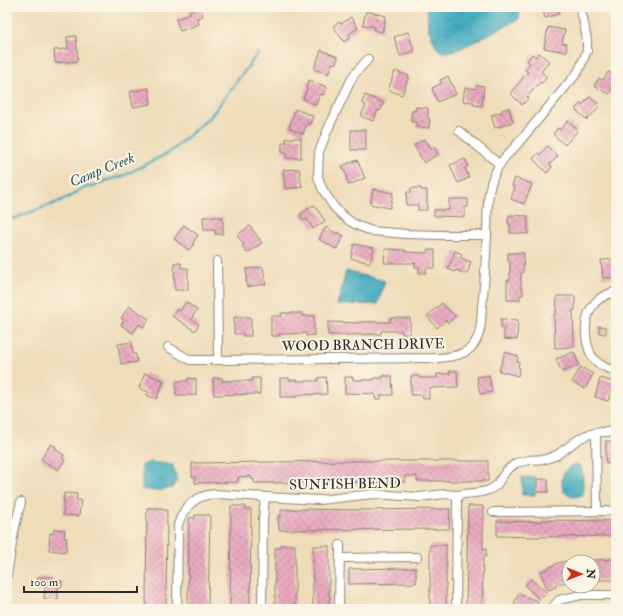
<svg xmlns="http://www.w3.org/2000/svg" width="623" height="616" font-family="'IM FELL Double Pica',serif">
  <style>
    .water { fill: url(#water-ripples); stroke: #346a74 }
    .lines { fill: none; stroke-linecap: round; stroke-linejoin: round }
    .stream { stroke: #3ea9bd; stroke-width: 2.5 }
    .building { fill: url(#building-cross-hatch) }
    .street-casing { stroke: #8d8472; stroke-width: 10 }
    .street { stroke: #fff; stroke-width: 8 }
    .labels { text-anchor: middle; dominant-baseline: central; stroke-width: 4; stroke-linejoin: round; paint-order: stroke }
    .street-label { font-size: 14px; fill: #2b2b2b; stroke: #fcf5e5 }
    .water-label { font-size: 15px; font-style: italic; fill: #335d65; stroke: #fcf5e5 }
  </style>
  <defs>
    <pattern id="water-ripples" width="26" height="14" patternUnits="userSpaceOnUse"><rect width="26" height="14" fill="#3ea9bd"/><path d="M2 4q2-2 4 0t4 0M15 11q2-2 4 0t4 0" fill="none" stroke="#348a9a"/></pattern>
    <pattern id="building-cross-hatch" width="8" height="8" patternUnits="userSpaceOnUse"><rect width="8" height="8" fill="#e9aac0"/><path d="M0 0l8 8M0 8l8-8" fill="none" stroke="#c892a5"/></pattern>
  </defs>
  <rect width="100%" height="100%" fill="#fcf5e5"/>
  <filter id="ink" filterUnits="userSpaceOnUse"><feTurbulence type="fractalNoise" baseFrequency=".025" numOctaves="2"/><feDisplacementMap in="SourceGraphic" scale="8" xChannelSelector="R" yChannelSelector="G"/><feConvolveMatrix kernelMatrix="1 2 1 2 8 2 1 2 1" color-interpolation-filters="sRGB"/></filter>
  <filter id="wash" filterUnits="userSpaceOnUse"><feTurbulence type="fractalNoise" baseFrequency=".012" numOctaves="4" result="noise"/><feDisplacementMap in="SourceGraphic" scale="16" xChannelSelector="R" yChannelSelector="G"/><feGaussianBlur stdDeviation="0.9" result="paint"/><feColorMatrix in="noise" values="0 0 0 0 0 0 0 0 0 0 0 0 0 0 0 0 0 1.4 0 .05"/><feComposite in="paint" operator="in"/></filter>
  <g filter="url(#wash)">
    <rect width="100%" height="100%" fill="#efddba"/>
    <!-- water -->
    <g class="water">
      <polygon points="427,7 517,7 520,10 519,19 460,49 443,53 436,47 428,28"/>
      <polygon points="346,271 385,281 378,304 337,305"/>
      <polygon points="150,462 161,463 173,465 177,480 173,488 155,491 142,489 142,465"/>
      <path d="M576,463L581,467L583,475V495C573,498 571,498 563,491C560,475 562,471 576,463Z"/>
      <rect x="522" y="477" width="13" height="18"/>
    </g>
    <g class="lines">
      <!-- stream -->
      <polyline class="stream" points="7,221 58,202 71,196 81,189 96,185 105,181 123,176 170,152 211,116 258,53"/>
    </g>
    <g id="blocks">
      <!-- building -->
      <g class="building">
        <polygon points="200,7 203,16 197,18 199,24 180,31 176,19 190,14 189,11"/>
        <polygon points="542,7 558,7 559,14 545,18"/>
        <polygon points="366,11 386,16 382,32 374,30 375,27 363,25"/>
        <polygon points="351,17 358,28 349,34 351,37 344,42 333,26 340,22 341,24"/>
        <polygon points="548,27 565,30 562,43 567,44 566,52 544,48"/>
        <polygon points="408,32 414,51 400,56 394,37"/>
        <polygon points="76,36 78,61 55,63 54,50 68,49 67,37"/>
        <polygon points="321,50 338,57 335,64 332,63 328,74 314,69"/>
        <polygon points="539,53 549,61 541,72 547,77 542,83 540,82 527,97 529,98 522,105 511,94 511,92 528,72 525,70 530,63 527,61 532,54 536,57"/>
        <polygon points="395,71 409,76 402,95 388,90"/>
        <polygon points="608,72 616,76 616,83 609,94 594,86 599,78 603,80"/>
        <polygon points="448,76 456,94 440,101 437,101 432,88 442,83 440,80"/>
        <polygon points="309,80 327,87 323,95 320,94 316,105 303,99 307,89 306,88"/>
        <polygon points="476,85 484,86 482,106 473,105 474,102 463,101 465,87 476,89"/>
        <polygon points="149,88 151,104 133,107 130,92"/>
        <polygon points="365,95 384,103 380,111 378,110 373,121 361,116 366,105 362,103"/>
        <polygon points="590,97 600,106 587,120 575,109 581,103 582,105"/>
        <polygon points="416,107 428,108 428,119 430,119 429,128 416,127 416,122 411,122 412,111 415,111"/>
        <polygon points="509,108 513,122 495,128 491,115 502,112 502,110"/>
        <polygon points="295,109 313,116 310,124 307,123 303,134 289,128"/>
        <polygon points="568,121 578,130 565,145 553,134 558,128 560,130"/>
        <rect x="351" y="130" width="15" height="20"/>
        <polygon points="286,138 301,138 301,158 286,158 286,152 282,152 282,143 286,143"/>
        <polygon points="425,139 431,149 434,147 438,154 424,163 414,145"/>
        <polygon points="547,146 558,156 550,164 552,167 547,173 533,159 538,153 540,155"/>
        <polygon points="465,159 468,166 465,168 469,178 458,183 450,165"/>
        <polygon points="357,160 365,178 349,185 346,178 347,177 342,166"/>
        <polygon points="299,169 302,187 285,189 283,170"/>
        <polygon points="515,178 532,184 524,204 511,199 515,187 512,186"/>
        <polygon points="411,188 421,188 421,190 427,190 427,210 418,210 418,205 406,205 407,192 411,192"/>
        <polygon points="373,189 393,193 390,208 370,204"/>
        <polygon points="449,199 468,199 468,207 465,207 465,217 434,216 434,210 449,210"/>
        <polygon points="314,205 325,221 313,229 307,219 304,221 300,214"/>
        <polygon points="509,215 528,216 528,234 510,233 510,224 508,224"/>
        <polygon points="203,217 223,217 223,234 215,234 215,230 204,230"/>
        <polygon points="184,225 198,235 193,243 194,244 189,250 174,239"/>
        <polygon points="250,226 262,243 247,253 242,246 244,245 237,235"/>
        <polygon points="326,227 337,234 338,232 344,236 336,249 319,239"/>
        <polygon points="354,244 374,248 370,263 351,258"/>
        <polygon points="385,249 405,250 405,252 427,253 427,250 435,250 435,268 426,268 426,273 419,273 419,267 415,267 415,263 384,263"/>
        <polygon points="455,251 462,254 461,258 471,262 467,274 456,270 455,272 448,269"/>
        <polygon points="508,253 524,253 523,273 521,273 521,289 523,289 523,295 520,295 520,300 507,300 507,280 510,280 510,261 508,261"/>
        <polygon points="615,259 616,277 603,278 601,260"/>
        <polygon points="174,263 181,263 181,268 188,268 188,290 175,290"/>
        <polygon points="263,267 266,284 247,287 246,279 247,279 246,269"/>
        <polygon points="557,296 575,296 575,310 573,310 574,347 555,348 554,314 556,314"/>
        <polygon points="186,302 197,310 191,319 199,324 195,331 172,316 177,309 180,311"/>
        <polygon points="442,303 455,316 448,323 446,320 437,328 427,316"/>
        <polygon points="129,306 149,319 144,327 139,324 133,333 121,325 124,320 121,318"/>
        <polygon points="281,313 302,313 302,316 314,316 314,335 306,336 306,333 289,334 279,334 279,336 271,336 271,316 282,316"/>
        <polygon points="234,317 251,317 251,336 243,336 243,334 234,334"/>
        <polygon points="390,318 410,318 410,334 402,334 402,331 381,331 381,334 349,335 328,335 328,322 359,323 359,322 390,322"/>
        <polygon points="501,319 518,320 517,340 504,339 504,327 501,327"/>
        <polygon points="599,326 606,327 606,334 599,333"/>
        <polygon points="132,342 133,354 136,354 137,362 121,364 118,344"/>
        <polygon points="505,352 518,356 517,361 519,362 518,367 520,368 518,376 499,371"/>
        <polygon points="574,352 579,365 562,372 556,359"/>
        <polygon points="581,367 593,374 585,389 572,382"/>
        <polygon points="449,371 457,371 458,387 429,388 429,399 423,399 422,395 411,395 411,376 419,376 419,378 437,378 437,374 450,374"/>
        <polygon points="145,373 164,381 156,399 147,395 149,392 139,388"/>
        <polygon points="489,375 492,392 480,394 477,377"/>
        <polygon points="383,376 392,376 393,395 381,395 381,399 375,399 375,394 345,393 345,377 353,377 353,380 374,380 374,378 383,378"/>
        <polygon points="326,377 327,394 297,395 297,397 280,397 280,378 289,378 289,380 298,380 297,381 318,381 318,378"/>
        <polygon points="188,378 196,379 196,395 176,395 176,381 188,381"/>
        <polygon points="213,378 222,378 222,381 252,381 252,378 260,378 260,394 214,395"/>
        <polygon points="600,378 614,382 608,401 595,397"/>
        <rect x="606" y="441" width="10" height="22"/>
        <polygon points="51,444 56,447 55,449 64,455 62,458 65,460 58,470 41,459"/>
        <polygon points="356,461 488,461 488,481 417,481 417,476 405,476 405,482 254,483 254,479 251,479 251,476 238,477 238,482 195,483 195,477 192,477 192,463"/>
        <rect x="537" y="479" width="11" height="13"/>
        <polygon points="64,493 77,494 76,500 81,500 79,516 63,515"/>
        <polygon points="231,506 245,506 245,509 251,509 250,608 244,608 244,609 230,609"/>
        <polygon points="468,506 483,506 483,549 486,549 486,557 483,557 482,609 466,609"/>
        <polygon points="147,508 162,508 162,510 167,510 166,609 146,609"/>
        <polygon points="307,509 353,510 450,509 449,529 279,530 278,516 281,516 281,510"/>
        <polygon points="195,515 210,515 208,607 188,607 189,518 195,518"/>
        <polygon points="543,520 616,521 616,536 537,537 497,536 497,521 543,522"/>
        <polygon points="54,529 65,530 64,538 67,538 66,552 49,550 50,533 53,534"/>
        <polygon points="281,545 295,545 295,609 281,609 281,607 275,606 275,548 281,548"/>
        <rect x="430" y="545" width="16" height="64"/>
        <rect x="313" y="546" width="16" height="63"/>
        <polygon points="616,559 616,580 593,580 593,560"/>
        <polygon points="567,561 569,569 569,581 555,585 556,587 548,590 540,572 558,563"/>
        <polygon points="416,568 416,583 349,584 349,569"/>
        <polygon points="38,577 53,577 53,581 62,581 62,587 58,587 58,599 44,598 45,586 37,586"/>
        <polygon points="531,579 547,593 540,600 525,586"/>
        <polygon points="518,594 538,601 535,609 526,609 514,605"/>
      </g>
    </g>
  </g>
  <g filter="url(#ink)">
    <use href="#blocks" fill-opacity="0" stroke="#8d8472" stroke-width="1"/>
    <g class="lines">
      <defs>
        <g id="street">
          <polyline points="368,59 353,76 328,129 319,152 318,177 322,188 328,198 334,207 342,215 351,222 361,227 372,231 406,234 440,235 487,235"/>
          <polyline points="459,131 499,164"/>
          <polyline points="217,261 218,360"/>
          <path d="M616,292C593,296 584,314 586,336C587,344 589,353 594,359C600,366 608,369 616,371"/>
          <path d="M168,347L190,360H218L439,358C451,357 467,355 474,344C482,333 481,318 482,306C485,281 486,257 487,233C488,212 486,192 495,173C500,162 507,154 515,147L578,72L587,51V40L583,18L579,7"/>
          <polyline points="596,433 597,511"/>
          <polyline points="493,512 616,511"/>
          <polyline points="340,558 417,557"/>
          <polyline points="7,575 14,531 21,502"/>
          <path d="M177,609L178,525C183,507 196,495 215,494L319,500L373,494L420,497L445,494L457,495L482,492L489,490L496,486L506,471L516,463L529,460L546,459L557,455L576,441L586,435L601,432H616"/>
          <polyline points="262,609 263,520 265,497"/>
          <polyline points="339,609 340,545"/>
          <polyline points="456,609 457,495"/>
          <polyline points="551,609 559,600 581,595 616,595"/>
        </g>
      </defs>
      <!-- street casing -->
      <use href="#street" class="street-casing"/>
      <!-- street -->
      <use href="#street" class="street"/>
    </g>
  </g>
  <g class="labels">
    <!-- street labels -->
    <g class="street-label">
      <text transform="translate(363 345) rotate(-1)">WOOD BRANCH DRIVE</text>
      <text transform="translate(345 484) rotate(-1)">SUNFISH BEND</text>
    </g>
    <!-- water labels -->
    <g class="water-label">
      <text transform="translate(102 170) rotate(-22)">Camp Creek</text>
    </g>
  </g>
  <!-- margin -->
  <rect width="623" height="616" fill="none" stroke="#fcf5e5" stroke-width="24"/>
  <!-- north arrow -->
  <g transform="translate(581 574) rotate(90)"><circle r="19" fill="#fcf5e5" stroke="#a8a49b"/>
  <path d="M0-3L7 15L0 10L-7 15Z" fill="#c8321e"/>
  <text y="-6" font-size="11" font-weight="bold" text-anchor="middle" fill="#2b2b2b">N</text>
  </g>
  <!-- scale -->
  <path d="M24 586v6h113v-6" fill="none" stroke="#2b2b2b" stroke-width="2"/>
  <text x="30" y="586" font-size="12" fill="#2b2b2b" stroke="#fcf5e5" stroke-width="3" paint-order="stroke">100 m</text>
</svg>
